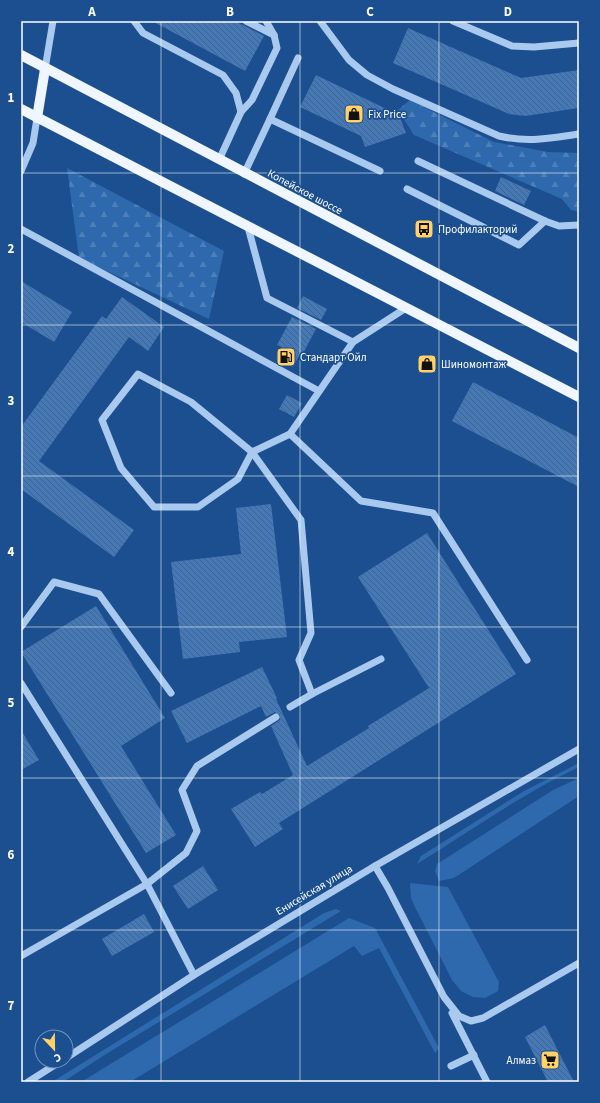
<svg xmlns="http://www.w3.org/2000/svg" width="600" height="1103" font-family="'Source Sans 3',sans-serif">
  <style>
    .grass { fill: #2e69ad }
    .forest { fill: url(#forest-firs) }
    .building { fill: url(#building-back-hatch) }
    .lines { fill: none; stroke-linecap: round; stroke-linejoin: round }
    .minor { stroke: #a9c9ee; stroke-width: 7 }
    .major { stroke: #f0f6ff; stroke-width: 10 }
    .grid { fill: none; stroke: #fff; stroke-width: 1; stroke-opacity: 0.55 }
    .labels { text-anchor: middle; dominant-baseline: central; stroke-width: 3.5; stroke-linejoin: round; paint-order: stroke }
    .poi-label { font-size: 11px; fill: #fff; stroke: #1b4f8f; text-anchor: start }
    .street-label { font-size: 11px; fill: #fff; stroke: #1b4f8f }
    .neatline { fill: none; stroke: #fff; stroke-width: 1.5 }
    .grid-label { font-size: 13px; text-anchor: middle; font-weight: bold; fill: #fff }
  </style>
  <defs>
    <pattern id="forest-firs" width="22" height="20" patternUnits="userSpaceOnUse"><rect width="22" height="20" fill="#2e69ad"/><path d="M5 1l3.5 6h-7zM16 11l3.5 6h-7z" fill="#4d80b9"/></pattern>
    <pattern id="building-back-hatch" width="6" height="6" patternUnits="userSpaceOnUse"><rect width="6" height="6" fill="#4478b7"/><path d="M-1 5l2 2M0 0l6 6M5-1l2 2" fill="none" stroke="#486282"/></pattern>
  </defs>
  <rect width="100%" height="100%" fill="#1b4f8f"/>
  <!-- grass -->
  <g class="grass">
    <path d="M579,763V767C522,794 470,831 417,864L421,856L524,791Z"/>
    <polygon points="579,778 579,796 454,878 439,881 435,871 437,864 553,790"/>
    <polygon points="410,883 448,887 499,982 498,991 485,998 473,997 461,991 452,980 415,907 411,898"/>
    <polygon points="336,909 341,911 103,1056 63,1082 52,1082 324,913"/>
    <polygon points="349,918 375,928 439,1048 435,1053 379,948 362,956 354,946 130,1082 81,1082"/>
  </g>
  <!-- forest -->
  <g class="forest">
    <polygon points="410,100 494,142 548,152 579,153 579,212 571,210 562,199 414,135 398,110"/>
    <polygon points="67,168 224,251 209,319 79,258"/>
  </g>
  <!-- building -->
  <g class="building">
    <polygon points="152,21 235,21 264,36 245,71"/>
    <polygon points="408,28 521,78 579,70 579,108 525,116 509,114 393,63"/>
    <polygon points="316,75 399,115 406,133 365,147 361,136 300,107"/>
    <polygon points="501,177 531,191 524,205 495,191"/>
    <polygon points="21,281 72,312 54,342 21,322"/>
    <polygon points="303,296 327,309 321,320 297,308"/>
    <polygon points="122,297 164,327 148,351 129,337 39,461 134,530 114,557 21,489 21,427 102,316 106,319"/>
    <polygon points="292,317 316,329 301,357 299,356 293,367 276,359 282,347 277,345"/>
    <polygon points="473,382 579,438 579,487 452,421"/>
    <polygon points="287,395 302,403 294,417 279,409"/>
    <polygon points="271,504 287,637 239,642 240,652 183,659 171,562 241,554 236,508"/>
    <polygon points="427,533 516,674 279,823 283,829 255,847 231,809 260,792 262,794 293,775 271,726 280,720 280,715 275,712 266,717 261,706 187,743 171,711 262,667 277,698 276,699 307,766 369,728 368,726 429,688 358,577"/>
    <polygon points="96,606 165,718 121,746 176,835 146,853 21,652"/>
    <polygon points="21,730 39,760 21,770"/>
    <polygon points="203,866 218,890 188,909 173,886"/>
    <polygon points="144,914 154,932 112,956 102,939"/>
    <polygon points="545,1025 574,1082 548,1082 525,1037"/>
  </g>
  <g class="lines">
    <!-- minor -->
    <g class="minor">
      <polyline points="134,21 143,33 223,75 236,93 241,112 219,160"/>
      <polyline points="246,21 274,35"/>
      <path d="M320,21L349,60L367,75L393,89L499,136C529,143 550,138 579,134"/>
      <polyline points="453,21 512,46 534,47 579,43"/>
      <polyline points="45,69 53,21"/>
      <polyline points="241,112 252,100 277,48 274,35 266,21"/>
      <polyline points="270,119 298,58"/>
      <polyline points="418,161 545,221 559,226 579,225"/>
      <polyline points="21,171 33,143 37,118"/>
      <polyline points="244,174 270,119 380,171"/>
      <polyline points="407,189 519,245 545,221"/>
      <polyline points="248,227 267,298 353,342"/>
      <polyline points="21,229 319,391"/>
      <polyline points="290,434 361,501 433,513 527,660"/>
      <polyline points="21,627 54,582 99,594 171,693"/>
      <polyline points="21,683 147,884 194,975"/>
      <polyline points="312,694 299,660 311,633 301,520 252,452 191,402 138,374 102,420 121,468 154,507 198,507 238,479 252,452 290,434 353,342 406,308"/>
      <polyline points="290,707 312,694 381,659"/>
      <polyline points="375,866 388,888 444,997 459,1016 471,1021 483,1018 579,963"/>
      <polyline points="21,956 147,884 186,853 197,831 182,790 197,766 276,717"/>
      <polyline points="452,1013 487,1082"/>
      <polyline points="66,1058 194,975 375,866 579,749"/>
      <polyline points="451,1066 474,1055"/>
      <polyline points="28,1082 61,1061"/>
    </g>
    <!-- major -->
    <g class="major">
      <polyline points="21,55 579,348"/>
      <polyline points="21,109 579,397"/>
      <polyline points="37,118 45,69"/>
    </g>
  </g>
  <!-- grid -->
  <path class="grid" d="M161,21V1082M300,21V1082M439,21V1082M21,173H579M21,325H579M21,476H579M21,627H579M21,778H579M21,930H579"/>
  <!-- icons -->
  <defs>
    <symbol id="shop-square" viewBox="-11 -11 22 22"><rect x="-9" y="-9" width="18" height="18" rx="4" fill="#ffd166" stroke="#1b4f8f"/><path d="M-5-2.5h2.3a2.7 3.5 0 0 1 5.4 0H5L5.5 6h-11ZM-1.5-2.5h3a1.5 2.3 0 0 0-3 0Z" fill="#111"/></symbol>
    <symbol id="bus-square" viewBox="-11 -11 22 22"><rect x="-9" y="-9" width="18" height="18" rx="4" fill="#ffd166" stroke="#1b4f8f"/><path d="M-5-6H5V4H4V6H2V4H-2V6H-4V4H-5ZM-3.5-4V0h7V-4ZM-3.5 1.2v1.5H-2V1.2ZM2 1.2v1.5H3.5V1.2Z" fill="#111"/></symbol>
    <symbol id="fuel-square" viewBox="-11 -11 22 22"><rect x="-9" y="-9" width="18" height="18" rx="4" fill="#ffd166" stroke="#1b4f8f"/><path d="M-5.5-6h7V0h2V4h1.3V-2.5L3-4.5l.8-.8L6-3V5H2.5V1h-1V6h-7ZM-4.2-4.7v3.2H.2V-4.7Z" fill="#111"/></symbol>
    <symbol id="supermarket-square" viewBox="-11 -11 22 22"><rect x="-9" y="-9" width="18" height="18" rx="4" fill="#ffd166" stroke="#1b4f8f"/><path d="M-6-5.5h2.5l.6 2H6L4.5 2H-2.5L-4.4-4H-6ZM-1.5 3.2a1.3 1.3 0 1 0 .1 0ZM3 3.2a1.3 1.3 0 1 0 .1 0Z" fill="#111"/></symbol>
  </defs>
  <g fill-rule="evenodd">
    <use href="#shop-square" x="343" y="103" width="22" height="22"/>
    <use href="#bus-square" x="413" y="218" width="22" height="22"/>
    <use href="#fuel-square" x="275" y="346" width="22" height="22"/>
    <use href="#shop-square" x="416" y="353" width="22" height="22"/>
    <use href="#supermarket-square" x="539" y="1049" width="22" height="22"/>
  </g>
  <g class="labels">
    <!-- poi labels -->
    <g class="poi-label">
      <text x="368" y="114">Fix Price</text>
      <text x="438" y="229">Профилакторий</text>
      <text x="300" y="357">Стандарт Ойл</text>
      <text x="441" y="364">Шиномонтаж</text>
      <text x="536" y="1060" text-anchor="end">Алмаз</text>
    </g>
    <!-- street labels -->
    <g class="street-label">
      <text transform="translate(305 192) rotate(28)">Копейское шоссе</text>
      <text transform="translate(314 890) rotate(-31)">Енисейская улица</text>
    </g>
  </g>
  <!-- border -->
  <rect width="600" height="1103" fill="none" stroke="#1b4f8f" stroke-width="44"/>
  <!-- north arrow -->
  <g transform="translate(54 1049) rotate(158)"><circle r="19" fill="#1b4f8f" stroke="#7695bc"/>
  <path d="M0-3L7 15L0 10L-7 15Z" fill="#ffd166"/>
  <text y="-6" font-size="11" font-weight="bold" text-anchor="middle" fill="#ffffff">С</text>
  </g>
  <rect x="22" y="22" width="556" height="1059" class="neatline"/>
  <g class="grid-label">
    <text x="92" y="16">A</text>
    <text x="230" y="16">B</text>
    <text x="370" y="16">C</text>
    <text x="508" y="16">D</text>
    <text x="11" y="102">1</text>
    <text x="11" y="253">2</text>
    <text x="11" y="405">3</text>
    <text x="11" y="556">4</text>
    <text x="11" y="707">5</text>
    <text x="11" y="859">6</text>
    <text x="11" y="1010">7</text>
  </g>
</svg>
